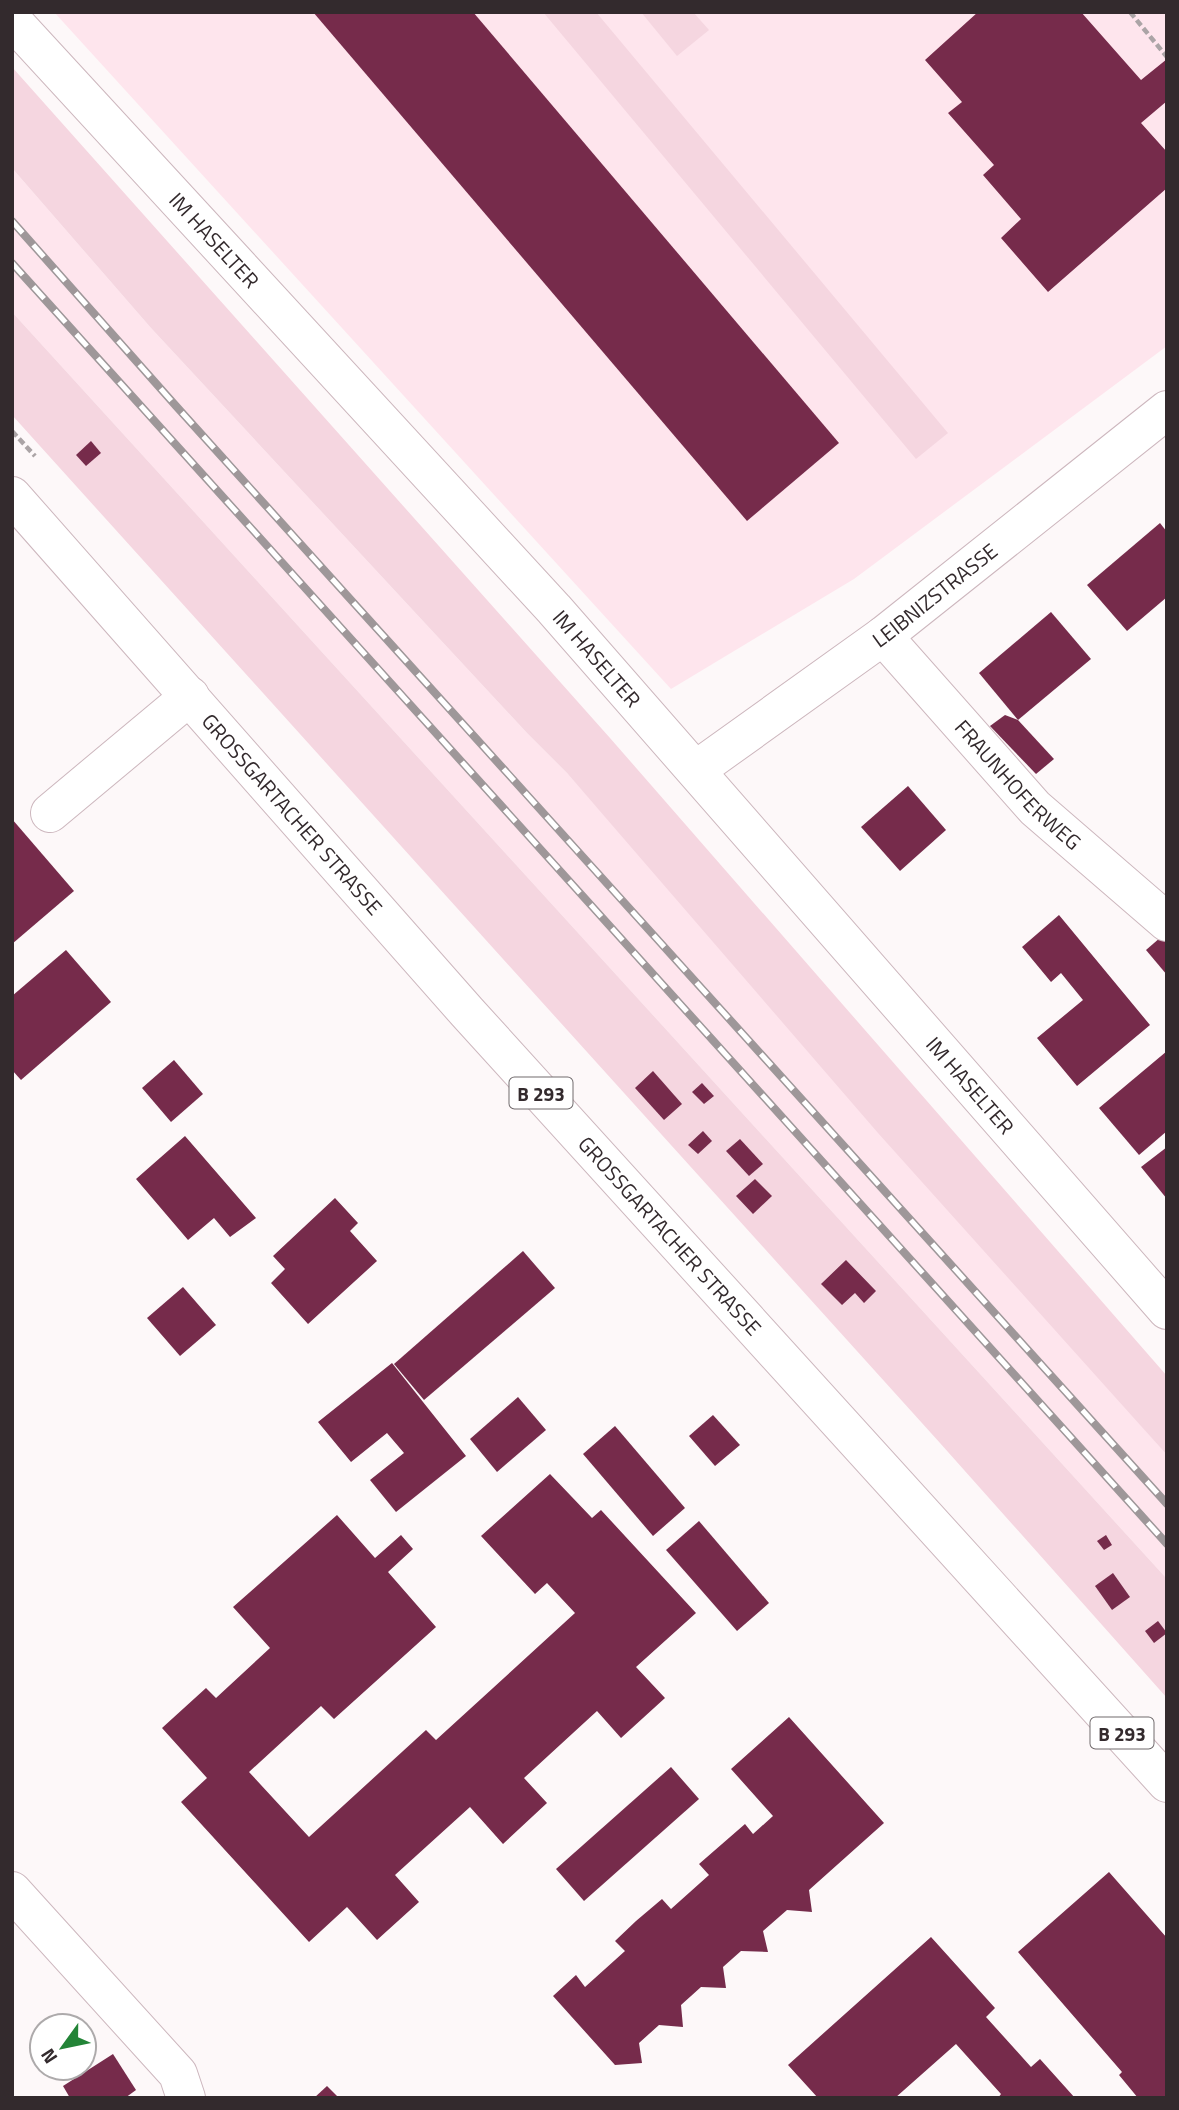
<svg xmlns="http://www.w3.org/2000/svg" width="1179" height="2110" font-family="'Titillium Web',sans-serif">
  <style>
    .built { fill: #fee5ed }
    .green { fill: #f5d6e0 }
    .building { fill: #762b4b }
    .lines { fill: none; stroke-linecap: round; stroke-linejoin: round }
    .minor-casing { stroke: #cdb7be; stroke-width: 40 }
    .major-casing { stroke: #cdb7be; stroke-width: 40 }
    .path { stroke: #aba4a6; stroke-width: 4.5; stroke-dasharray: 7 3.5; stroke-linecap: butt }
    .minor { stroke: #fff; stroke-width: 38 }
    .major { stroke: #fff; stroke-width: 38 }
    .rail-casing { stroke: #9e9799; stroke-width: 8 }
    .rail { stroke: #fff; stroke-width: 5; stroke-dasharray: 16; stroke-linecap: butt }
    .labels { text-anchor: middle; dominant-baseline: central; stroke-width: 7; stroke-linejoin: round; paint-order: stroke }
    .shield { fill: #fff; stroke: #706a6c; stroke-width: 2 }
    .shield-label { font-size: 19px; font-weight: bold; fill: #332a2d }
    .street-label { font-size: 21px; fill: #332a2d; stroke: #fff }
  </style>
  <rect width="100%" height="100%" fill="#fdf8f9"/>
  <!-- built -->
  <g class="built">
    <polygon points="54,12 1167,12 1167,346 854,579 671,689"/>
    <polygon points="12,168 151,328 527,733 567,773 1167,1455 1167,1579 12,312"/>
  </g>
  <!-- green -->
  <g class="green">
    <polygon points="543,12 596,12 948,433 916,459"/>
    <polygon points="641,12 693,12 709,30 677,56"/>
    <polygon points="12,67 610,738 1167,1376 1167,1455 878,1133 567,773 527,733 151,328 12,168"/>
    <polygon points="12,312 1167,1579 1167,1698 940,1443 12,415"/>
  </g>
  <!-- building -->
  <g class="building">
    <polygon points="313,12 473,12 839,443 747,521"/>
    <polygon points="978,12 1081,12 1141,80 1167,59 1167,101 1141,123 1167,152 1167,188 1048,292 1001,238 1021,219 983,175 994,165 948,113 962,102 925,60"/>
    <polygon points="91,441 101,453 86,466 76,455"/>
    <polygon points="1160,523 1167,532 1167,597 1127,631 1087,585"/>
    <polygon points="1051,612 1091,659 1018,720 979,673"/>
    <polygon points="1005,715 1018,720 1054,759 1036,774 990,726"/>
    <polygon points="908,786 946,830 900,871 861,827"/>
    <polygon points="12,819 74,891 12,944"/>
    <polygon points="1059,915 1150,1025 1077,1086 1037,1038 1083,1000 1061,973 1051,982 1022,947"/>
    <polygon points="1161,937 1167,944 1167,975 1146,950"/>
    <polygon points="66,950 111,1002 21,1080 12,1070 12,996"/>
    <polygon points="1167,1051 1167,1131 1139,1155 1099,1108"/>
    <polygon points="174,1060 203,1094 171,1122 142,1088"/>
    <polygon points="653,1071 682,1104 664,1120 635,1088"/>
    <polygon points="702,1083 714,1096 704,1104 692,1092"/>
    <polygon points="703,1131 712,1141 698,1154 688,1145"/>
    <polygon points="185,1136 256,1218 230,1237 214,1218 188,1240 136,1179"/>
    <polygon points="740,1139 763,1164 749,1176 726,1151"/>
    <polygon points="1167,1147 1167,1199 1141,1167"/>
    <polygon points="755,1179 772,1196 753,1214 736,1196"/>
    <polygon points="335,1198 358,1223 350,1231 377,1261 308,1324 271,1283 285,1269 273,1256"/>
    <polygon points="523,1251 555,1288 424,1400 394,1364"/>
    <polygon points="846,1260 876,1291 864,1303 855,1293 842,1305 821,1284"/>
    <polygon points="183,1287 216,1325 180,1356 147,1318"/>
    <polygon points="392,1363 466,1456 396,1512 370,1480 404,1453 387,1433 351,1462 318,1422"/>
    <polygon points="518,1397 546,1430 497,1472 470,1439"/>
    <polygon points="713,1415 740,1445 715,1466 689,1436"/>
    <polygon points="615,1426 685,1508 653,1536 583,1454"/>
    <polygon points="550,1474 592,1518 601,1510 696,1613 636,1667 665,1698 621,1738 597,1711 524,1778 547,1803 503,1844 470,1807 395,1875 419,1902 377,1940 347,1907 309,1942 181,1802 207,1778 162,1728 206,1688 216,1698 270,1648 233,1607 337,1515 375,1558 401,1535 413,1549 388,1572 436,1627 334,1719 321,1706 249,1772 309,1837 426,1730 436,1740 575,1613 547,1583 535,1594 481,1536"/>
    <polygon points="699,1521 769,1603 737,1631 666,1550"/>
    <polygon points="1106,1535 1112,1545 1104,1550 1097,1541"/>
    <polygon points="1113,1573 1130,1597 1112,1610 1095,1586"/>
    <polygon points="1158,1621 1167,1633 1154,1643 1145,1631"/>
    <polygon points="789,1717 884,1823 809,1890 812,1912 787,1910 763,1931 768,1952 741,1951 723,1967 726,1988 701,1987 681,2005 683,2027 659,2025 639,2043 642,2063 615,2065 553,1996 576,1975 585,1987 625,1951 615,1941 636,1921 662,1899 671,1909 709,1875 699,1864 745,1824 753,1834 773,1816 731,1769"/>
    <polygon points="671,1767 699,1799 584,1901 556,1869"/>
    <polygon points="1109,1872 1167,1938 1167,2098 1138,2098 1119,2075 1122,2072 1018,1952"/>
    <polygon points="931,1937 995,2008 986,2017 1031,2067 1040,2059 1075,2098 998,2098 1001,2094 956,2044 895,2098 818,2098 788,2065"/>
    <polygon points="113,2054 136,2090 125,2098 70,2098 63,2086"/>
    <polygon points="327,2086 339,2098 314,2098"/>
  </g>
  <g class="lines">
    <defs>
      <g id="minor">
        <path id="s1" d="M12,20L554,609L1167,1310"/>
        <path id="s2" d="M883,636L1035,808L1167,922"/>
        <path id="s3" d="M696,770L883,636L1167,410"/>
        <polyline points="50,813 190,696"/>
        <polyline points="12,1891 178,2074 186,2098"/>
      </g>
      <g id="major">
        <path id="s4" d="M12,496L467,1012L1167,1783"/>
      </g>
    </defs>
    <!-- minor casing -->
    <use href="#minor" class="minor-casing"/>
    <!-- major casing -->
    <use href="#major" class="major-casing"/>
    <!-- path -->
    <g class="path">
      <polyline points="1130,12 1167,57"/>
      <polyline points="12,431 35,456"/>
    </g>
    <!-- minor -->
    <use href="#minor" class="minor"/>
    <!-- major -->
    <use href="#major" class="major"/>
    <defs>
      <g id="rail">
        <polyline points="12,221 176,406 1167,1504"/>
        <polyline points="12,263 1167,1544"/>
      </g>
    </defs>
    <!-- rail casing -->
    <use href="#rail" class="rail-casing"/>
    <!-- rail -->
    <use href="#rail" class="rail"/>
  </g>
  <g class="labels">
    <!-- shield labels -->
    <g class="shield">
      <rect x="509.5" y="1077.5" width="63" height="31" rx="5"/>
      <rect x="1090.5" y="1717.5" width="63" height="31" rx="5"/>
    </g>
    <g class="shield-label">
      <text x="541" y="1093">B 293</text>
      <text x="1122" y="1733">B 293</text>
    </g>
    <!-- street labels -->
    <g class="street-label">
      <text stroke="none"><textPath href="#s1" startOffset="299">IM HASELTER</textPath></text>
      <text stroke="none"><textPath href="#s3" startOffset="296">LEIBNIZSTRASSE</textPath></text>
      <text stroke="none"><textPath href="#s1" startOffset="866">IM HASELTER</textPath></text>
      <text stroke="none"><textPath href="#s2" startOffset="201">FRAUNHOFERWEG</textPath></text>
      <text stroke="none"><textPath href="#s4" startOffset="424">GROSSGARTACHER STRASSE</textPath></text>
      <text stroke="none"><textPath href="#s1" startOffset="1433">IM HASELTER</textPath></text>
      <text stroke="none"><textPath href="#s4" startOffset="990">GROSSGARTACHER STRASSE</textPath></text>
    </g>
  </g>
  <!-- border -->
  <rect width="1179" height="2110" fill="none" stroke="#332a2d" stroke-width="28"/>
  <!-- north arrow -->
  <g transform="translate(63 2047) rotate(237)"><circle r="33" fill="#ffffff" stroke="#adaaab" stroke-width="2"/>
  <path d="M0-5L12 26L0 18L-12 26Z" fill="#238437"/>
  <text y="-10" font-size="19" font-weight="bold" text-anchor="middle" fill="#332a2d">N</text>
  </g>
</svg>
